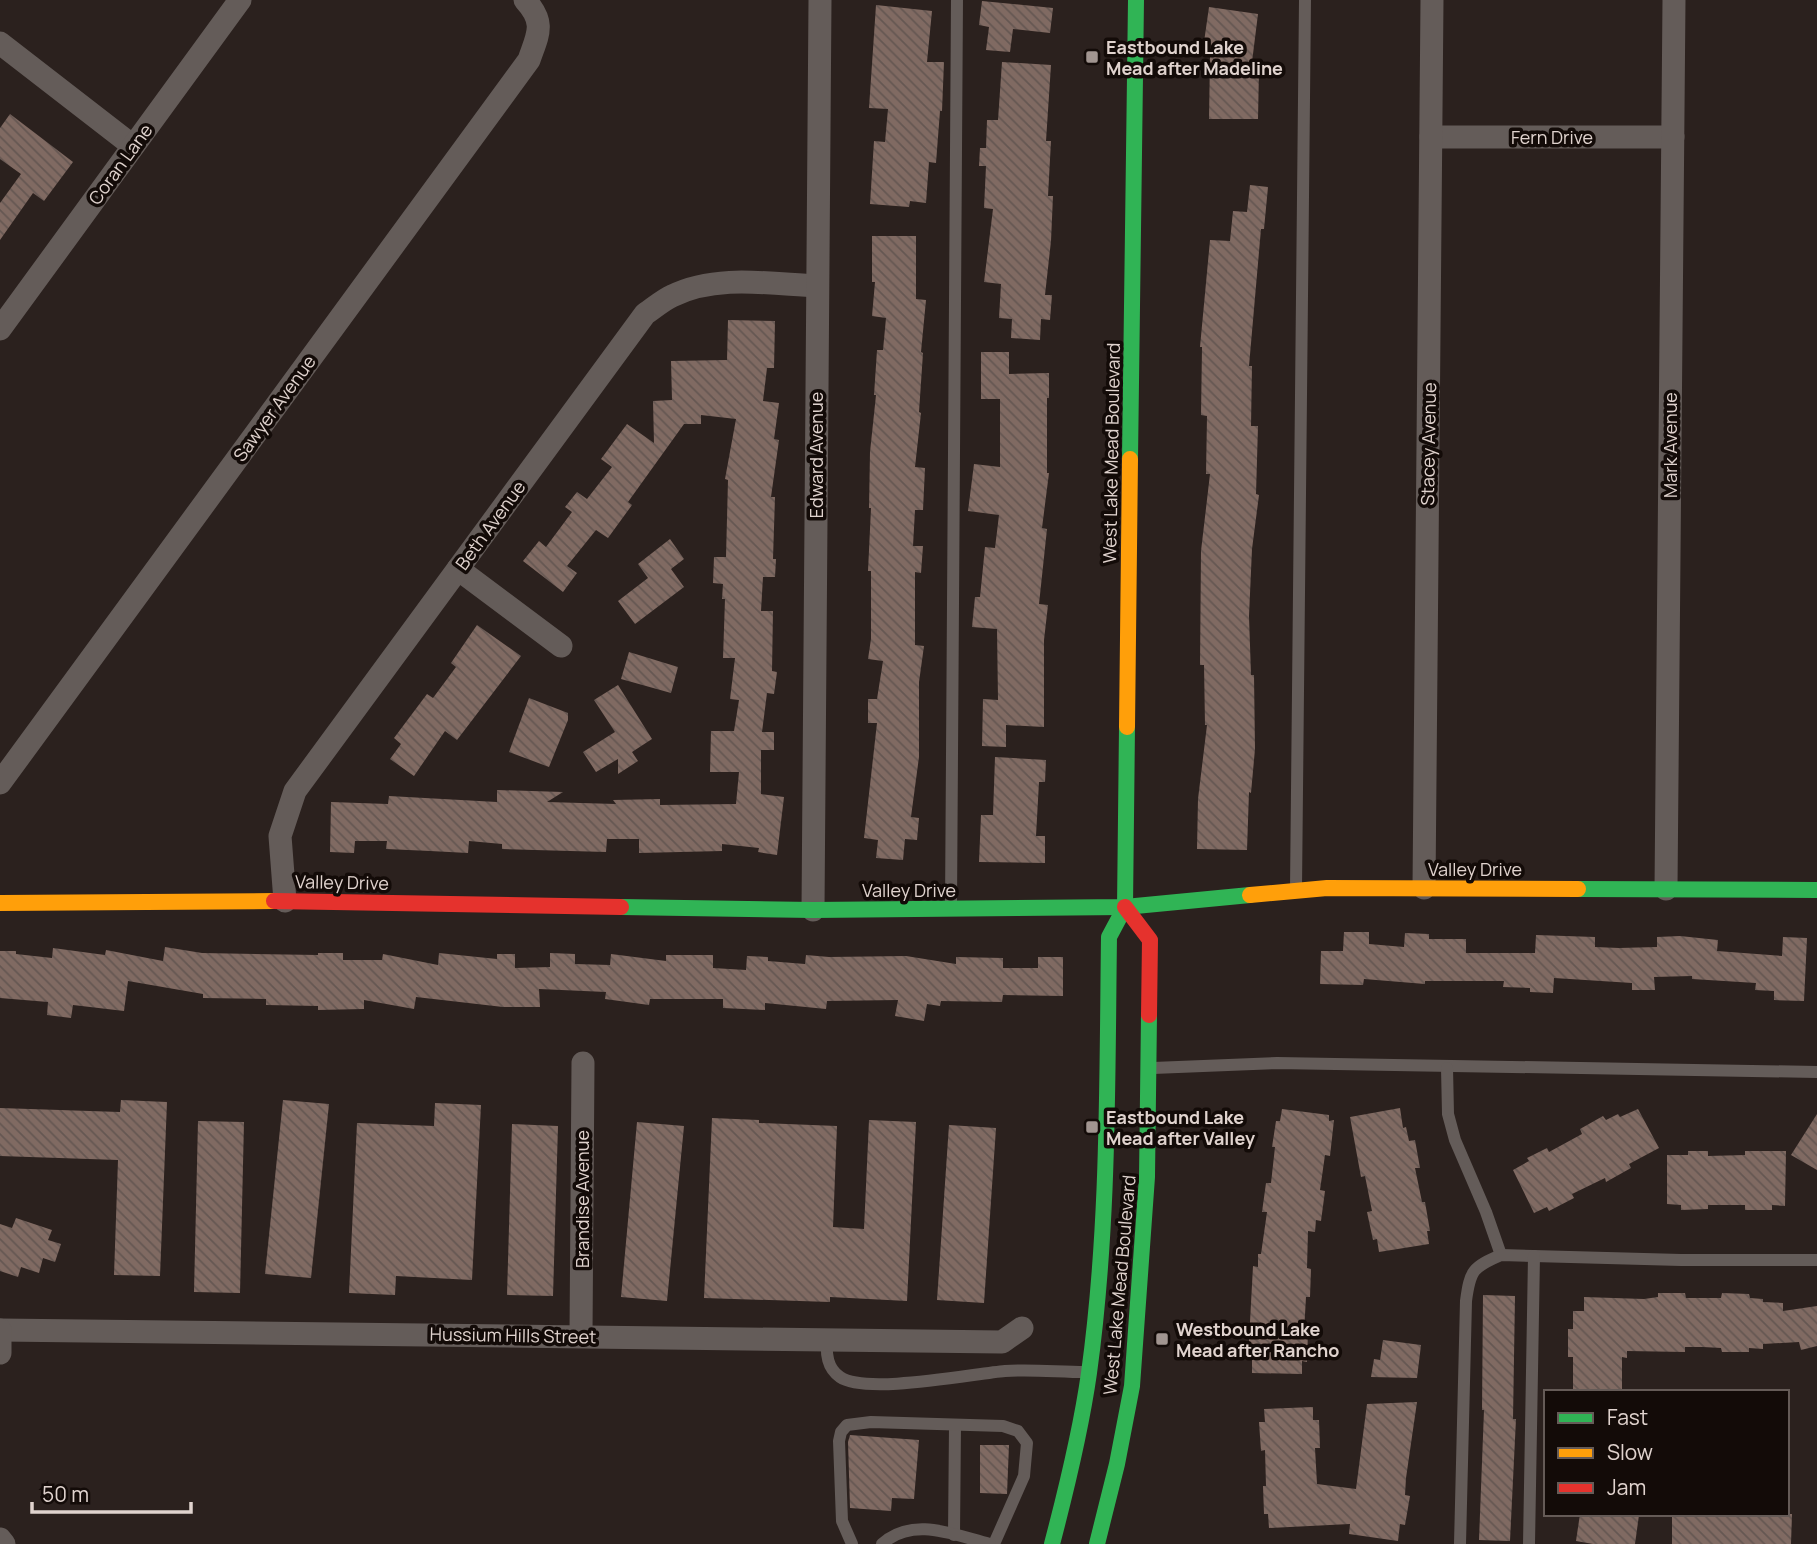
<svg xmlns="http://www.w3.org/2000/svg" width="1817" height="1544" font-family="Manrope,sans-serif">
  <style>
    .building { fill: url(#building-back-hatch) }
    .lines { fill: none; stroke-linecap: round; stroke-linejoin: round }
    .lane { stroke: #645c59; stroke-width: 12 }
    .street { stroke: #645c59; stroke-width: 23 }
    .fast { stroke: #30b455; stroke-width: 16 }
    .slow { stroke: #ff9f0a; stroke-width: 16 }
    .jam { stroke: #e5322d; stroke-width: 16 }
    .poi-dot { fill: #a19590; stroke: #130b08; stroke-width: 2.5 }
    .labels { text-anchor: middle; dominant-baseline: central; stroke-width: 7; stroke-linejoin: round; paint-order: stroke }
    .poi-label { font-size: 18px; font-weight: bold; fill: #e0d3ce; stroke: #130b08; text-anchor: start }
    .street-label { font-size: 18px; fill: #e0d3ce; stroke: #130b08 }
  </style>
  <defs>
    <pattern id="building-back-hatch" width="6" height="6" patternUnits="userSpaceOnUse" patternTransform="scale(1.75)"><rect width="6" height="6" fill="#806a62"/><path d="M-1 5l2 2M0 0l6 6M5-1l2 2" fill="none" stroke="#655752"/></pattern>
  </defs>
  <rect width="100%" height="100%" fill="#2b211e"/>
  <!-- building -->
  <g class="building">
    <polygon points="982,1 1053,8 1050,33 1013,29 1010,52 986,50 989,27 979,25"/>
    <polygon points="876,5 932,11 927,62 944,62 942,111 940,111 936,163 929,162 926,203 910,201 909,207 870,204 874,141 885,142 888,109 869,108"/>
    <polygon points="1209,7 1258,14 1251,70 1259,70 1258,119 1209,119 1210,57 1202,56"/>
    <polygon points="1002,62 1051,65 1046,141 1051,141 1048,196 1053,196 1051,241 1045,295 1052,295 1050,320 1041,319 1040,340 1011,338 1012,319 999,318 1001,284 984,282 993,209 984,208 986,166 979,166 980,148 986,148 987,120 998,120"/>
    <polygon points="10,114 73,162 44,201 33,193 0,240 0,203 21,174 0,159 0,128"/>
    <polygon points="1250,185 1268,187 1264,229 1261,229 1249,366 1252,366 1251,426 1258,426 1256,494 1259,495 1252,549 1249,616 1251,675 1254,675 1255,749 1251,793 1249,792 1247,850 1197,849 1198,799 1207,725 1205,725 1204,665 1200,665 1201,551 1210,474 1206,474 1207,416 1201,415 1202,347 1200,347 1210,240 1230,241 1233,211 1247,212"/>
    <polygon points="872,236 916,236 916,299 926,300 921,352 923,353 919,412 921,413 915,467 925,468 923,510 915,510 913,546 923,546 921,573 915,572 915,645 924,646 919,682 919,757 911,817 919,818 917,840 905,839 903,860 876,858 878,840 864,838 877,723 868,723 868,699 877,699 883,661 868,659 871,639 871,571 868,571 871,508 869,508 870,452 876,395 874,395 877,350 883,350 886,318 872,316 875,282 872,282"/>
    <polygon points="728,320 775,321 774,368 767,368 763,401 779,403 774,439 779,440 771,497 775,497 773,559 776,559 775,577 763,577 761,611 773,611 772,671 777,672 774,694 767,693 762,732 774,732 774,750 761,750 761,794 784,797 777,855 758,852 759,848 722,844 722,851 639,853 639,839 607,839 606,852 502,849 502,844 469,841 468,853 430,851 386,849 387,841 355,841 354,853 330,852 331,802 388,804 389,796 497,802 497,790 563,792 547,802 616,804 613,800 660,799 660,805 736,804 739,772 710,772 711,731 734,731 739,700 730,699 735,658 723,658 725,599 722,599 723,584 713,583 714,557 726,557 728,480 725,479 736,419 701,415 701,424 684,424 628,502 632,505 608,538 596,530 567,566 577,573 563,592 523,561 539,541 546,547 572,512 565,507 577,492 587,499 612,467 601,459 627,424 654,443 653,401 672,400 671,361 727,360"/>
    <polygon points="981,352 1009,352 1009,374 1049,373 1049,398 1047,398 1047,473 1049,473 1042,528 1047,529 1039,604 1048,605 1044,640 1044,727 1006,725 1006,747 982,746 983,699 998,700 997,629 972,627 975,597 980,597 985,547 995,548 999,515 968,511 974,464 1000,467 1000,399 981,399"/>
    <polygon points="670,539 684,559 671,569 684,587 635,624 618,601 648,578 638,564"/>
    <polygon points="477,625 521,656 457,740 445,731 414,776 390,759 401,744 394,738 427,694 433,698 456,667 451,663"/>
    <polygon points="629,652 678,667 671,693 621,679"/>
    <polygon points="618,685 652,739 632,752 638,761 618,774 618,759 596,772 583,752 615,732 594,700"/>
    <polygon points="529,698 568,713 568,720 549,767 509,752"/>
    <polygon points="995,757 1046,760 1045,782 1039,782 1036,836 1045,836 1045,863 979,862 981,815 993,815"/>
    <polygon points="1344,932 1369,932 1369,944 1404,947 1405,933 1429,934 1429,939 1466,939 1466,953 1535,953 1536,935 1595,937 1595,947 1619,948 1657,947 1657,937 1680,936 1718,940 1717,951 1782,956 1783,937 1807,938 1804,1001 1774,1000 1774,991 1755,990 1756,983 1692,979 1692,976 1654,977 1655,990 1632,990 1632,983 1554,978 1553,993 1530,992 1530,988 1503,987 1504,981 1425,981 1425,984 1364,979 1363,985 1320,984 1321,951 1343,951"/>
    <polygon points="165,947 202,953 318,955 318,953 343,953 343,960 382,960 383,954 438,965 439,953 497,959 497,954 515,954 515,968 550,967 550,953 575,954 575,964 610,965 611,954 666,961 666,955 713,955 713,968 746,970 747,956 768,957 768,961 805,964 806,955 829,957 906,956 956,964 956,957 1003,958 1003,968 1038,968 1038,957 1063,957 1063,996 1003,995 1002,1002 941,1001 940,1006 927,1004 924,1021 895,1016 898,1000 827,1001 826,1009 765,1003 765,1010 723,1008 723,999 650,999 649,1005 605,999 606,992 539,989 540,1007 503,1007 416,997 414,1009 364,1000 364,1009 318,1010 318,1006 266,1005 266,999 203,998 203,994 128,981 124,1011 73,1005 71,1018 47,1015 48,1002 0,998 0,951 16,951 16,954 52,958 53,948 105,955 106,950 163,961"/>
    <polygon points="121,1100 167,1102 160,1276 114,1275 118,1160 0,1156 0,1108 120,1112"/>
    <polygon points="283,1100 329,1104 311,1278 265,1274"/>
    <polygon points="435,1103 481,1105 472,1280 396,1276 395,1295 349,1293 357,1123 434,1126"/>
    <polygon points="1400,1108 1403,1128 1406,1127 1409,1141 1415,1140 1420,1168 1415,1168 1422,1202 1425,1202 1430,1231 1427,1231 1429,1244 1379,1252 1377,1239 1373,1240 1367,1212 1372,1211 1365,1176 1361,1177 1350,1117"/>
    <polygon points="1282,1109 1329,1115 1329,1121 1334,1120 1330,1156 1325,1155 1320,1190 1325,1191 1321,1221 1316,1220 1315,1232 1308,1231 1307,1268 1311,1269 1310,1297 1306,1297 1304,1332 1308,1332 1307,1362 1302,1361 1302,1374 1252,1373 1252,1359 1248,1359 1253,1266 1258,1267 1258,1254 1261,1254 1267,1212 1262,1212 1266,1183 1271,1183 1275,1147 1272,1147 1276,1121 1280,1121"/>
    <polygon points="1638,1109 1659,1148 1629,1164 1631,1168 1606,1182 1605,1178 1572,1194 1574,1198 1549,1211 1547,1207 1534,1213 1513,1170 1529,1161 1527,1158 1547,1148 1549,1152 1582,1134 1580,1129 1603,1116 1606,1120 1618,1114 1620,1117"/>
    <polygon points="1817,1114 1817,1170 1791,1155"/>
    <polygon points="712,1118 759,1120 759,1123 837,1126 833,1227 864,1229 869,1120 916,1122 907,1301 830,1297 830,1302 704,1298"/>
    <polygon points="198,1121 244,1122 240,1293 194,1292"/>
    <polygon points="637,1122 684,1126 667,1301 621,1297"/>
    <polygon points="512,1124 558,1126 553,1296 507,1295"/>
    <polygon points="949,1125 996,1128 984,1303 937,1300"/>
    <polygon points="1688,1151 1708,1151 1708,1156 1745,1155 1745,1151 1786,1151 1785,1206 1772,1205 1772,1210 1745,1210 1745,1205 1708,1205 1708,1209 1681,1210 1681,1205 1667,1204 1667,1155 1688,1155"/>
    <polygon points="16,1218 52,1230 48,1240 61,1244 55,1262 43,1258 39,1273 21,1267 18,1277 0,1271 0,1224 12,1228"/>
    <polygon points="1658,1293 1685,1293 1686,1298 1721,1298 1722,1293 1749,1294 1750,1298 1763,1299 1763,1302 1783,1303 1783,1311 1817,1306 1817,1346 1801,1350 1799,1342 1763,1344 1763,1349 1749,1348 1749,1352 1722,1352 1721,1348 1703,1347 1685,1347 1685,1352 1627,1351 1627,1358 1622,1357 1622,1392 1573,1392 1573,1357 1568,1357 1568,1329 1573,1329 1573,1311 1584,1311 1584,1297 1644,1299 1658,1297"/>
    <polygon points="1483,1295 1515,1296 1513,1419 1516,1419 1510,1541 1479,1540 1484,1410 1482,1410"/>
    <polygon points="1383,1340 1421,1345 1417,1378 1371,1377 1374,1359 1380,1360"/>
    <polygon points="1417,1402 1406,1478 1405,1495 1410,1496 1405,1525 1400,1524 1398,1541 1349,1534 1350,1524 1269,1528 1268,1514 1264,1514 1263,1486 1266,1486 1265,1450 1261,1451 1259,1422 1265,1422 1264,1409 1313,1407 1313,1420 1319,1420 1320,1448 1315,1448 1317,1484 1356,1489 1367,1404"/>
    <polygon points="850,1435 919,1440 914,1499 892,1498 891,1511 850,1508 848,1442"/>
    <polygon points="980,1445 1009,1445 1007,1494 980,1493"/>
    <polygon points="1580,1514 1639,1515 1635,1544 1593,1544 1576,1541"/>
    <polygon points="1672,1514 1792,1514 1791,1544 1672,1544"/>
  </g>
  <g class="lines">
    <!-- lane -->
    <g class="lane">
      <polyline points="1296,889 1305,0"/>
      <polyline points="951,906 957,0"/>
      <polyline points="1153,1068 1277,1063 1817,1072"/>
      <polyline points="1447,1068 1448,1114 1455,1140 1486,1212 1501,1255"/>
      <path d="M827,1339C826,1354 827,1368 840,1377C866,1395 971,1374 1005,1371C1031,1369 1059,1372 1085,1372"/>
      <polyline points="954,1535 955,1426"/>
      <polyline points="852,1544 842,1521 839,1441 841,1432 847,1425 871,1422 1003,1426 1018,1431 1027,1443 1024,1476 994,1544"/>
      <path d="M882,1544C913,1516 954,1535 990,1544"/>
      <path d="M1460,1544L1466,1301C1470,1270 1473,1267 1501,1255L1681,1260H1817"/>
      <polyline points="1529,1544 1534,1256"/>
    </g>
    <!-- street -->
    <g class="street">
      <polyline points="0,43 133,146"/>
      <polyline points="1431,137 1673,137"/>
      <polyline points="0,329 240,0"/>
      <polyline points="458,569 561,646"/>
      <path d="M0,783L529,60C538,34 546,23 525,0"/>
      <polyline points="1424,888 1432,0"/>
      <polyline points="1666,889 1674,0"/>
      <path d="M285,901L280,836L295,791L645,314C654,308 663,300 672,296C716,274 771,284 817,286"/>
      <polyline points="813,910 820,0"/>
      <polyline points="0,1330 1002,1342 1022,1328"/>
      <polyline points="581,1335 583,1063"/>
      <polyline points="0,1353 0,1330"/>
      <polyline points="0,1539 4,1544"/>
    </g>
    <!-- fast -->
    <g class="fast">
      <polyline points="1130,459 1136,0"/>
      <polyline points="1578,889 1817,890"/>
      <polyline points="621,907 813,910 1125,907 1250,895"/>
      <path d="M1052,1544C1067,1487 1081,1430 1089,1373C1109,1228 1107,1082 1109,937L1125,907L1127,727"/>
      <polyline points="1097,1544 1117,1464 1132,1386 1147,1177 1149,1015"/>
    </g>
    <!-- slow -->
    <g class="slow">
      <polyline points="1127,727 1130,459"/>
      <polyline points="1250,895 1327,888 1578,889"/>
      <polyline points="0,903 274,901"/>
    </g>
    <!-- jam -->
    <g class="jam">
      <polyline points="274,901 621,907"/>
      <polyline points="1125,907 1150,940 1149,1015"/>
    </g>
  </g>
  <!-- markers -->
  <g class="poi-dot">
    <rect x="1085" y="50" width="14" height="14" rx="3.5"/>
    <rect x="1085" y="1120" width="14" height="14" rx="3.5"/>
    <rect x="1155" y="1332" width="14" height="14" rx="3.5"/>
  </g>
  <g class="labels">
    <!-- poi labels -->
    <g class="poi-label">
      <text x="1106" y="47">Eastbound Lake<tspan x="1106" dy="21">Mead after Madeline</tspan></text>
      <text x="1106" y="1117">Eastbound Lake<tspan x="1106" dy="21">Mead after Valley</tspan></text>
      <text x="1176" y="1329">Westbound Lake<tspan x="1176" dy="21">Mead after Rancho</tspan></text>
    </g>
    <!-- street labels -->
    <g class="street-label">
      <text x="1552" y="137">Fern Drive</text>
      <text transform="translate(120 164) rotate(-54)">Coran Lane</text>
      <text transform="translate(274 408) rotate(-54)">Sawyer Avenue</text>
      <text transform="translate(1428 444) rotate(-89)">Stacey Avenue</text>
      <text transform="translate(1670 445) rotate(-90)">Mark Avenue</text>
      <text transform="translate(1111 453) rotate(-89)">West Lake Mead Boulevard</text>
      <text transform="translate(816 455) rotate(-90)">Edward Avenue</text>
      <text transform="translate(490 525) rotate(-54)">Beth Avenue</text>
      <text x="1475" y="869">Valley Drive</text>
      <text transform="translate(342 882) rotate(1)">Valley Drive</text>
      <text x="909" y="890">Valley Drive</text>
      <text transform="translate(582 1199) rotate(-90)">Brandise Avenue</text>
      <text transform="translate(1119 1285) rotate(-85)">West Lake Mead Boulevard</text>
      <text transform="translate(513 1335) rotate(1)">Hussium Hills Street</text>
    </g>
  </g>
  <!-- legend -->
  <rect x="1544" y="1390" width="245" height="126" fill="#130b08" stroke="#655b57" stroke-width="2"/>
  <rect x="1558" y="1413" width="35" height="10" fill="#30b455" stroke="#655b57" stroke-width="2"/>
  <text x="1607" y="1425" font-size="21" fill="#e0d3ce">Fast</text>
  <rect x="1558" y="1448" width="35" height="10" fill="#ff9f0a" stroke="#655b57" stroke-width="2"/>
  <text x="1607" y="1460" font-size="21" fill="#e0d3ce">Slow</text>
  <rect x="1558" y="1483" width="35" height="10" fill="#e5322d" stroke="#655b57" stroke-width="2"/>
  <text x="1607" y="1495" font-size="21" fill="#e0d3ce">Jam</text>
  <!-- scale -->
  <path d="M32 1502v10h159v-10" fill="none" stroke="#e0d3ce" stroke-width="3.5"/>
  <text x="42" y="1502" font-size="21" fill="#e0d3ce" stroke="#130b08" stroke-width="5" paint-order="stroke">50 m</text>
</svg>
